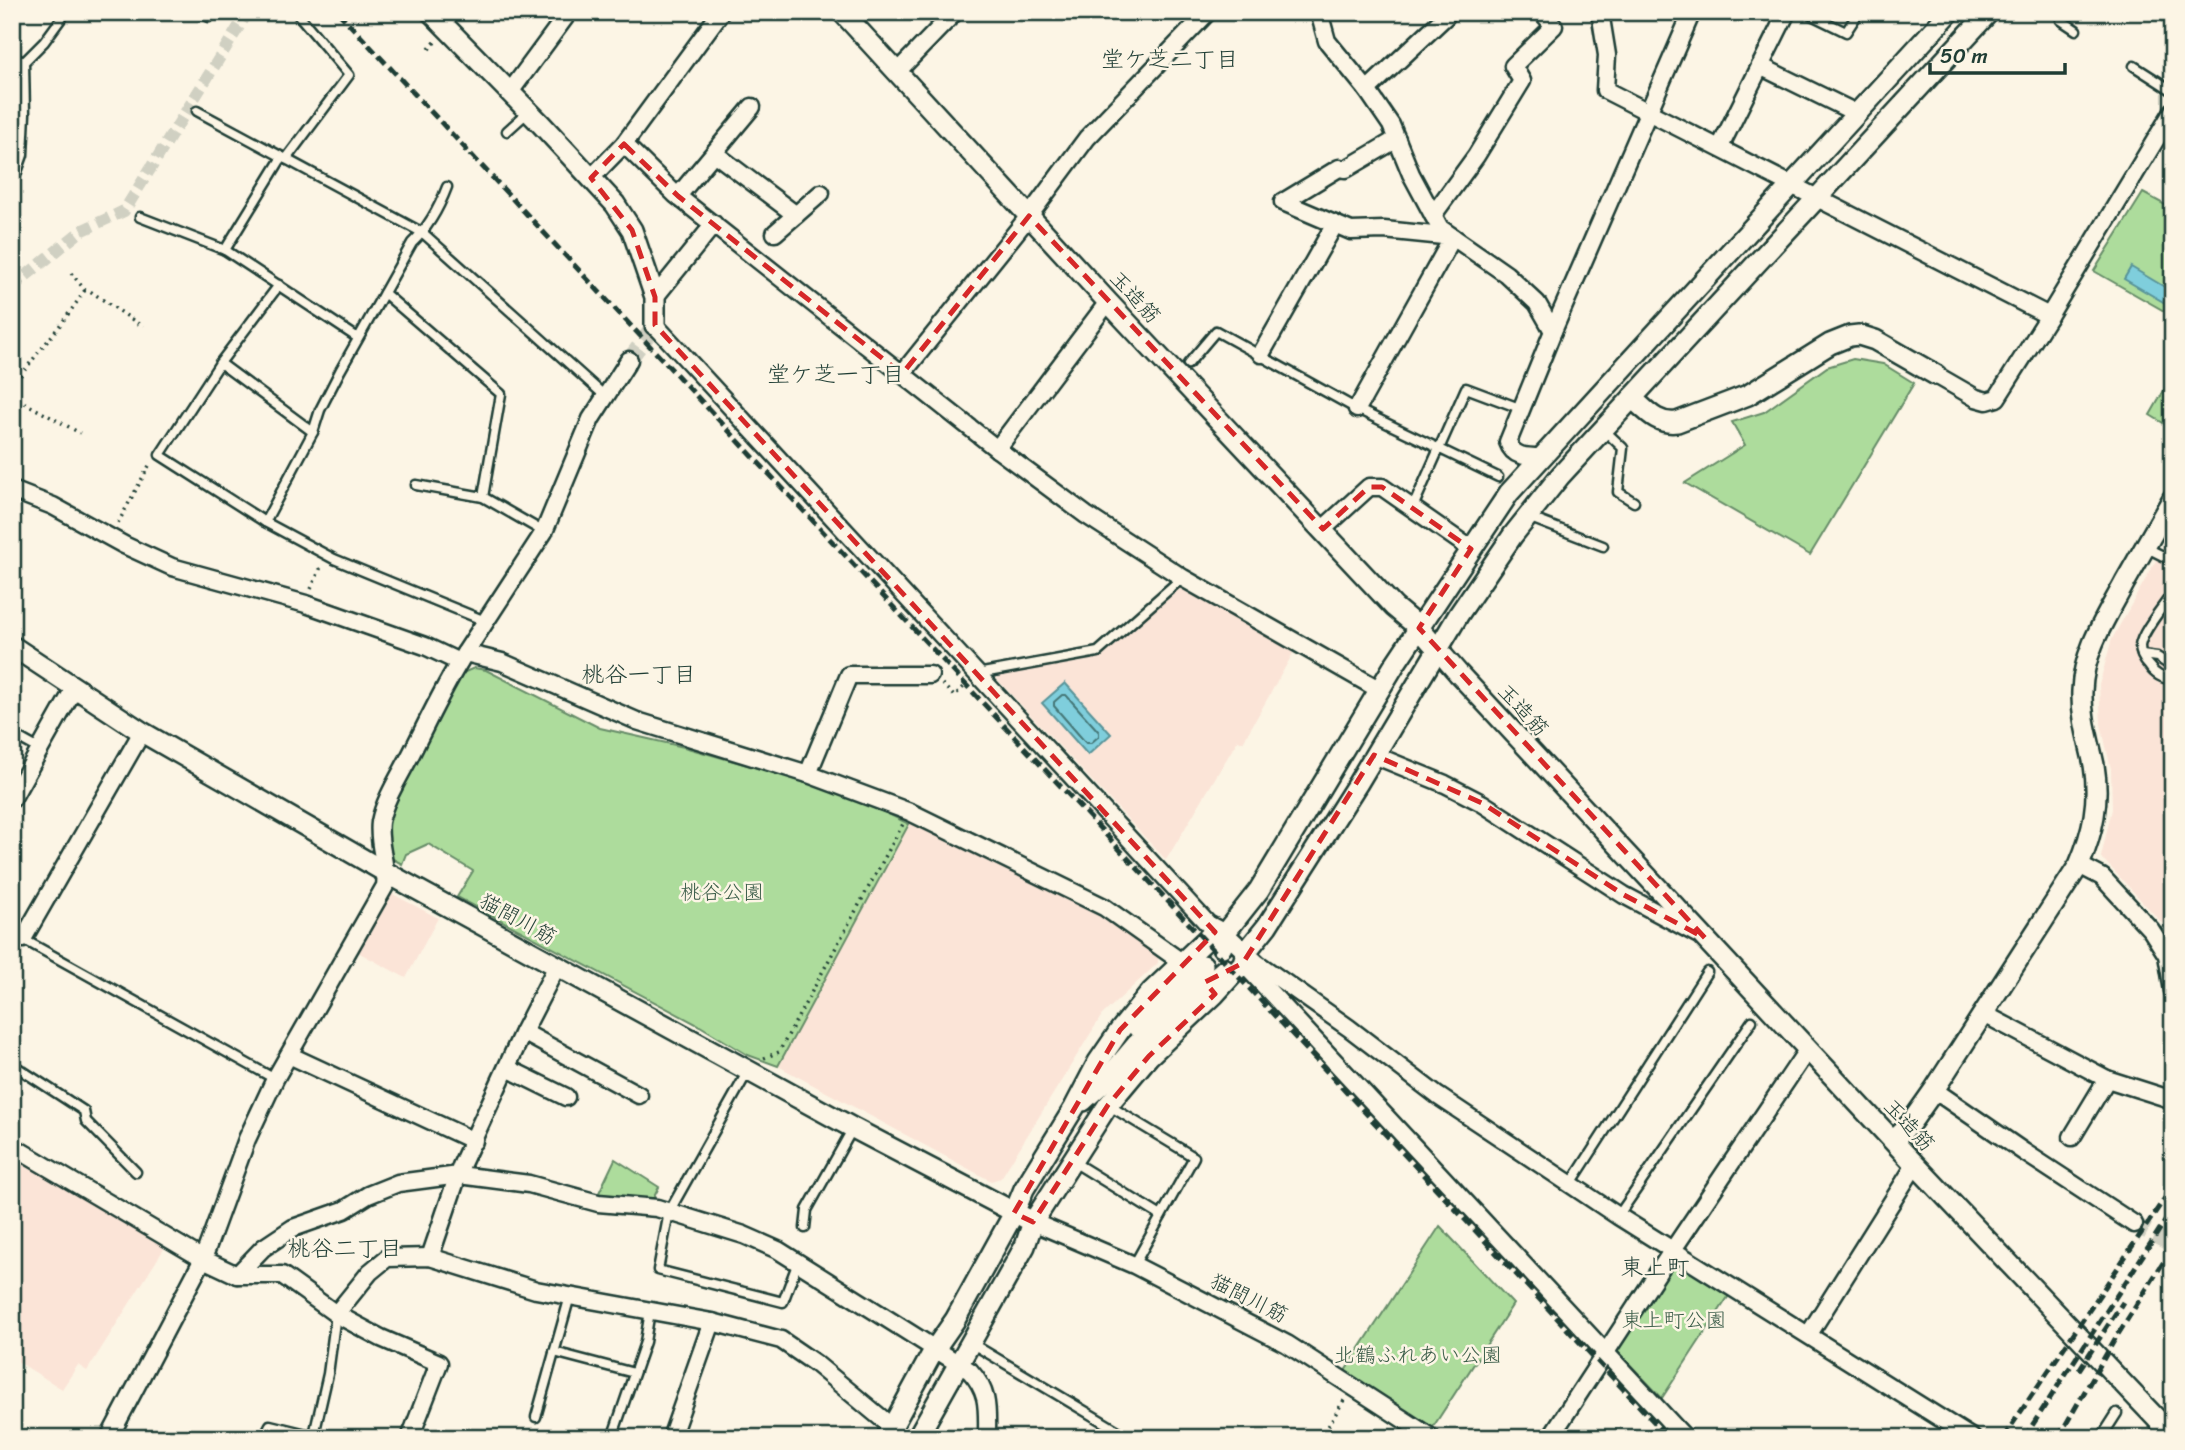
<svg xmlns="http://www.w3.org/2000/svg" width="2185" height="1450" font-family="Sriracha,'Klee One',sans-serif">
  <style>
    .built { fill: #fbe4d7 }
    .green { fill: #addc9c; stroke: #668c68; stroke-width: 2 }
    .water { fill: #7fcedc; stroke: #599499; stroke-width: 2 }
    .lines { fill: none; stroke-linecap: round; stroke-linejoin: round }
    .shore { stroke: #457777; stroke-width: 2 }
    .pedestrian-tunnel { stroke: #d0d0c2; stroke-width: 12; stroke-dasharray: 12 6; stroke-linecap: butt }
    .minor-tunnel { stroke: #d0d0c2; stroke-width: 16; stroke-dasharray: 16 8; stroke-linecap: butt }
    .service-casing { stroke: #1f3d34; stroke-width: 13 }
    .minor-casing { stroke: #1f3d34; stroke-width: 21 }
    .tertiary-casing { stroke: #1f3d34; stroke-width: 24 }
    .path { stroke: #1f3d34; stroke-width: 3.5; stroke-dasharray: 2 5; stroke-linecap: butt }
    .service { stroke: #fcf5e5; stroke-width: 8 }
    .minor { stroke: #fcf5e5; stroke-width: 16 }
    .tertiary { stroke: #fcf5e5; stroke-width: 19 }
    .rail { stroke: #1f3d34; stroke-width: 5; stroke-dasharray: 10 5; stroke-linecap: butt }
    .marked { fill: none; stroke: #d62828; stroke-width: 5; stroke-dasharray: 14 9; stroke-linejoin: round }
    .labels { text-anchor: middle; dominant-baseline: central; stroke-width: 5; stroke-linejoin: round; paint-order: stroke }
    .street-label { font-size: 21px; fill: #1f3d34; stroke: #fcf5e5 }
    .park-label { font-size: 21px; fill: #3b5d49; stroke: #fcf5e5 }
    .neighbourhood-label { font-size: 23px; fill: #1f3d34; stroke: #fcf5e5 }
  </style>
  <rect width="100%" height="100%" fill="#fcf5e5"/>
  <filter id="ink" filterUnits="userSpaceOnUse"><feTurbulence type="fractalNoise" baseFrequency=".0143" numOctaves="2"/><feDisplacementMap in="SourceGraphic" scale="14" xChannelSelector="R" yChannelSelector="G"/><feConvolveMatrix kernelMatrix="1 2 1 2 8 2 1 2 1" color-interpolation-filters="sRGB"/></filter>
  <g filter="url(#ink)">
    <!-- built -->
    <g class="built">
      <polygon points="2173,530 2173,942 2162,923 2101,857 2112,809 2111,769 2101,724 2099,685 2112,639"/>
      <polygon points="1180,585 1198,596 1201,592 1296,648 1243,742 1238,740 1166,860 994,676 1101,655"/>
      <polygon points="910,821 1100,913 1158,950 1158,963 1102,1015 1001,1178 991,1181 778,1066"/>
      <polygon points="385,890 438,918 406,978 354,950"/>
      <polygon points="12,1153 167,1244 87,1371 78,1365 62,1389 12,1358"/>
    </g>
    <!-- green -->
    <g class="green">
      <polygon points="2143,193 2173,209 2173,316 2094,271"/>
      <polygon points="1853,359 1883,364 1914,383 1810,555 1685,483 1745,445 1732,422 1764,412 1827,367"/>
      <polygon points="2173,375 2173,429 2150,415"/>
      <polygon points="474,668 486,670 600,728 684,747 800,780 874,807 909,824 778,1066 748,1055 700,1026 457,897 473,871 428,844 406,854 402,864 391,858 385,826 399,785 456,676"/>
      <polygon points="615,1159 659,1187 651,1203 597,1197"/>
      <polygon points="1440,1226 1513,1304 1431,1430 1345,1371"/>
      <polygon points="1681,1263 1730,1294 1662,1398 1618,1352 1619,1346 1672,1264"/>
    </g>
    <!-- water -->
    <g class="water">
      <polygon points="2131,267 2173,292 2172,307 2124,279"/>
      <polygon points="1065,683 1111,734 1088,755 1042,703"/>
    </g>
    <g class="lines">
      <!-- shore -->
      <polygon class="shore" points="1062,695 1066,695 1099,732 1099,736 1091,743 1086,743 1054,706 1054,702"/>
      <!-- pedestrian-tunnel -->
      <polyline class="pedestrian-tunnel" points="12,287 81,231 124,211 248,12"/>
      <!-- minor-tunnel -->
      <g class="minor-tunnel">
        <polyline points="629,360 655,325"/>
        <polyline points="2134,1224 2173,1245"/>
      </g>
      <defs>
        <g id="service">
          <polyline points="199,12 209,17"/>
          <polyline points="1805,12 1846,32 1859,12"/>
          <polyline points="2062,12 2061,20 2076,30"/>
          <polyline points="12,57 24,62"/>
          <polyline points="2134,66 2173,91"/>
          <polyline points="197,111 423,233 605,396"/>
          <polyline points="507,131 528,112"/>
          <polyline points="286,159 349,75 296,12"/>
          <polyline points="12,186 23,155 25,114 24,62 44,42 66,12"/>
          <polyline points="140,217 225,250 358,338"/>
          <polyline points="225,250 282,157"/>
          <polyline points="279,285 220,363 160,455 265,522 334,559 485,621"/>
          <polyline points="384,293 501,394 483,497"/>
          <polyline points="220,363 313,432"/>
          <polyline points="1188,364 1216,331 1357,409 1498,477"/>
          <polyline points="1603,429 1623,448 1618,492 1634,502"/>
          <polyline points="416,485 483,497 544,532"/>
          <polyline points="1413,507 1466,388 1522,409"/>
          <polyline points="1528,517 1603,546"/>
          <path d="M265,522L313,432L320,410L340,371L412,243C429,227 439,208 447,187"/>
          <polyline points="2145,547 2173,561"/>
          <path d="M2173,592C2164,606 2142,631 2140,646C2140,653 2144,661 2149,666C2155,675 2163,679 2173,680"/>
          <polyline points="2142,655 2157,657 2173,667"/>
          <polyline points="977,674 1098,652 1182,578"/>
          <polyline points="12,734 39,749"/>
          <polyline points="12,933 275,1079"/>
          <polyline points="12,1064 84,1111 86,1121 136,1172"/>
          <polyline points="748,1071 669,1212 658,1270 783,1302 798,1262"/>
          <polyline points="1108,1105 1194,1157 1134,1265"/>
          <polyline points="1072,1161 1161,1216"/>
          <polyline points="1570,1185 1707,972"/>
          <polyline points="1618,1216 1752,1021"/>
          <polyline points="805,1228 807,1210 853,1128"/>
          <polyline points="971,1343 1130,1438"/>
          <polyline points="554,1352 634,1373"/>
          <polyline points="536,1417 570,1296"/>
          <polyline points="314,1435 328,1374 336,1314"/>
          <polyline points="263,1438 270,1425 323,1438"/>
          <polyline points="612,1438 645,1342 650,1311"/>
          <polyline points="2101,1438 2117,1413"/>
        </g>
        <g id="minor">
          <polyline points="1319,12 1327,41 1367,90 1391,125 1411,174 1440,228 1506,274 1537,303 1553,331"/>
          <polyline points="1600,12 1607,55 1605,90 2049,316"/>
          <polyline points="1760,66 1856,113"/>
          <polyline points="897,72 955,12"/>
          <polyline points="1367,90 1446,16 1447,12"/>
          <polyline points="510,92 569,12"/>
          <polyline points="624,144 676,195 997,449 1086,515 1183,578 1380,690"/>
          <polyline points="1720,147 1787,12"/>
          <polyline points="714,153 796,215"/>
          <polyline points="591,178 624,144 721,12"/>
          <polyline points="678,196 752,107"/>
          <polyline points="1433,215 1476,156 1522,81 1513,66 1554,26 1542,12"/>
          <polyline points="775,233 821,193"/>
          <polyline points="655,297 714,224"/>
          <polyline points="655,325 1208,924 1225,933 1257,963 1349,1028 1438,1096 1618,1216 1972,1438"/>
          <polyline points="1261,354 1335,224"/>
          <polyline points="629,360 591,419 544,532 465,653 502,662 637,721 808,774 910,812 1104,907 1190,968"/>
          <polyline points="902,374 1029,216 1087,138 1208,12"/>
          <polyline points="1936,375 1976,398 1987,401 1997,398 2049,316 2173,111"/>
          <polyline points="1357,409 1453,237 1384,230 1351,231 1283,202 1339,168 1346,169 1397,139"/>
          <polyline points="997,449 1108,302"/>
          <path d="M1541,457C1526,457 1513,457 1508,442L1553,331L1692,12"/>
          <polyline points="12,490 53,506 124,545 172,567 306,604 425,646 459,662"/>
          <polyline points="1323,529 1369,487 1382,487 1471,549"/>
          <polyline points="1374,755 1445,784 1482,803 1624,895 1697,934"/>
          <polyline points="808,774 849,675 930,675"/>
          <polyline points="12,799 75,687"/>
          <polyline points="2079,865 2102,877 2151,930 2167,955 2173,991"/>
          <polyline points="23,939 142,732"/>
          <polyline points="1243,963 1685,1438"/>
          <polyline points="1984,1014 2107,1079 2173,1100"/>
          <polyline points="523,1032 639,1095"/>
          <polyline points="289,1055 474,1141"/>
          <polyline points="507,1068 566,1097"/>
          <polyline points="1934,1090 2024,1152 2134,1224"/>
          <polyline points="2072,1137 2107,1079"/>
          <polyline points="12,1146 203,1259 237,1275 282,1275 336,1314 381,1338 439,1363 410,1438"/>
          <polyline points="1033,1222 1134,1265 1287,1344 1432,1438"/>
          <polyline points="430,1257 461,1166 522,1034 557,966"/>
          <path d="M237,1275L263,1248L293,1228L344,1210L368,1195L398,1183L459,1175L529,1184L598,1203L657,1208L744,1235L778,1250L970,1371C990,1393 987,1410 987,1438"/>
          <polyline points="336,1314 370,1272 387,1258 430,1257 536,1290 712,1322 781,1340 816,1364 892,1427"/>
          <polyline points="1809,1334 1915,1165"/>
          <path d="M109,1438L203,1259L247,1139L275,1079L385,886C388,865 377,845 380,822C384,801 399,777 409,758C427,723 443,687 465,653"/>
          <polyline points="671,1438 712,1322"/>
          <polyline points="1550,1438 1672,1251 1808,1049"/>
        </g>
        <g id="tertiary">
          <polyline points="431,12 541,124 615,204 632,230 655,297 655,325"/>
          <polyline points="842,12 1108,302 1394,607 1419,628 1458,673 1908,1157 2173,1436"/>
          <path d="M1632,398C1646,410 1657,425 1677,422L1748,395L1830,344L1850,336L1859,335L1875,340L1936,375"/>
          <polyline points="12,646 142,732 387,873 853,1128 1033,1222"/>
          <polyline points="1222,947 1225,933 1259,890 1395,664 1509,493 1950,12"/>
          <polyline points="1138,1028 1203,965"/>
          <polyline points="1083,1101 1109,1077 1137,1044 1225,969"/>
          <path d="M1893,1140L1910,1124L1934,1090L2079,865C2093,832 2100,801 2094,765C2089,741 2081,716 2082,691C2083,651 2107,616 2125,582C2141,554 2157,526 2173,498"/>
          <polyline points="886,1438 934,1350 955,1320 1014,1213 1024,1189 1074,1108 1098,1062 1120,1030 1151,992 1212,934 1225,933"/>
          <polyline points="917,1438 1025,1246 1033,1222 1108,1105 1149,1056 1215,994 1243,963 1246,952 1267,926 1358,783 1459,614 1513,535 1560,476 1989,12"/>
        </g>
      </defs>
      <!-- service casing -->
      <use href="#service" class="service-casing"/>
      <!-- minor casing -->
      <use href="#minor" class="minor-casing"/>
      <!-- tertiary casing -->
      <use href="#tertiary" class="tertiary-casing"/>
      <!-- path -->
      <g class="path">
        <polyline points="12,35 15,46"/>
        <polyline points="429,49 436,41"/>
        <polyline points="464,150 475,161"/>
        <polyline points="71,273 85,290 90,291 143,327"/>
        <path d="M12,387C36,354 63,324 85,290"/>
        <polyline points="12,396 80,433"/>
        <polyline points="118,523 151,462"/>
        <polyline points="12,558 15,559"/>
        <polyline points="311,589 321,567"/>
        <polyline points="942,684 954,696 967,684"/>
        <polyline points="764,1058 779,1052 903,824"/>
        <polyline points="1321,1438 1344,1400"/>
      </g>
      <!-- service -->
      <use href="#service" class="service"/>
      <!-- minor -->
      <use href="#minor" class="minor"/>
      <!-- tertiary -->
      <use href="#tertiary" class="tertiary"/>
      <!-- rail -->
      <g class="rail">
        <polyline points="338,12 1669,1438"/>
        <polyline points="2079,1370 2123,1302"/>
        <polyline points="2003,1438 2173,1186"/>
        <polyline points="2024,1438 2173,1209"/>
        <polyline points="2058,1438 2115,1339 2173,1247"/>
      </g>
    </g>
  </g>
  <!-- marked area -->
  <path class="marked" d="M624,144L678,196L902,374L1029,216L1323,529L1369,487H1382L1471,549L1419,628L1705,938L1624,895L1482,803L1374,755L1243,963L1205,982L1215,994L1149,1056L1108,1105L1033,1222L1014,1213L1120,1030L1215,932L655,325V297L632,230L591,178Z"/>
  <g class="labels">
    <!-- street labels -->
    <g class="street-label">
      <text transform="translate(1135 297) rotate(47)">玉造筋</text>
      <text transform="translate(1523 710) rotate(47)">玉造筋</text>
      <text transform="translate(518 919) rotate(29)">猫間川筋</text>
      <text transform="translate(1909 1125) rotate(47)">玉造筋</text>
      <text transform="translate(1249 1298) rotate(27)">猫間川筋</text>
    </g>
    <!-- park labels -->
    <g class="park-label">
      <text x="722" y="892">桃谷公園</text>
      <text x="1674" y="1320">東上町公園</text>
      <text x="1418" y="1355">北鶴ふれあい公園</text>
    </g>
    <!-- neighbourhood labels -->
    <g class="neighbourhood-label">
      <text x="1170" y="59">堂ケ芝二丁目</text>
      <text x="836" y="374">堂ケ芝一丁目</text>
      <text x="639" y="674">桃谷一丁目</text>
      <text x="345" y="1248">桃谷二丁目</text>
      <text x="1655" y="1267">東上町</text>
    </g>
  </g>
  <!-- margin -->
  <rect width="2185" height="1450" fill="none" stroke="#fcf5e5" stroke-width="42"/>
  <rect x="21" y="21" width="2143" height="1408" fill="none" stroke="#1f3d34" stroke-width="2.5" filter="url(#ink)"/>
  <!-- scale -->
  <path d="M1930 63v10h135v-10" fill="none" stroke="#1f3d34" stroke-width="3.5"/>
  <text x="1940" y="63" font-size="21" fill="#1f3d34" stroke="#fcf5e5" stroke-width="5" paint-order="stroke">50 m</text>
</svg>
